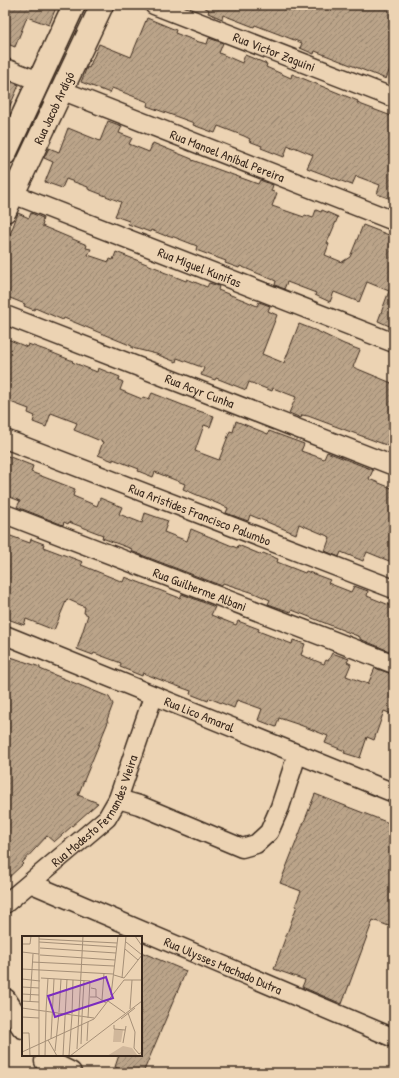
<svg xmlns="http://www.w3.org/2000/svg" width="399" height="1078" font-family="'Patrick Hand',sans-serif">
  <style>
    .building { fill: url(#building-hatch); stroke: #3b2a1e }
    .lines { fill: none; stroke-linecap: round; stroke-linejoin: round }
    .minor-casing { stroke: #3b2a1e; stroke-width: 21 }
    .major-casing { stroke: #3b2a1e; stroke-width: 25 }
    .minor { stroke: #ecd3b3; stroke-width: 18 }
    .major { stroke: #ecd3b3; stroke-width: 22 }
    .labels { text-anchor: middle; dominant-baseline: central; stroke-width: 3; stroke-linejoin: round; paint-order: stroke }
    .street-label { font-size: 13px; fill: #3b2a1e; stroke: #ecd3b3 }
    .inset-road { fill: none; stroke: #a58f77; stroke-width: 1 }
    .view { fill: #7b2cbf; fill-opacity: 0.15; stroke: #7b2cbf; stroke-width: 2 }
    .inset-edge { fill: none; stroke: #3b2a1e; stroke-width: 2 }
  </style>
  <defs>
    <pattern id="building-hatch" width="6" height="6" patternUnits="userSpaceOnUse"><rect width="6" height="6" fill="#bba489"/><path d="M-1 1l2-2M0 6l6-6M5 7l2-2" fill="none" stroke="#99866f"/></pattern>
  </defs>
  <rect width="100%" height="100%" fill="#ecd3b3"/>
  <filter id="ink" filterUnits="userSpaceOnUse"><feTurbulence type="fractalNoise" baseFrequency=".025" numOctaves="2"/><feDisplacementMap in="SourceGraphic" scale="8" xChannelSelector="R" yChannelSelector="G"/><feConvolveMatrix kernelMatrix="1 2 1 2 8 2 1 2 1" color-interpolation-filters="sRGB"/></filter>
  <g filter="url(#ink)">
    <!-- building -->
    <g class="building">
      <polygon points="5,5 57,5 49,25 27,17 15,47 5,43"/>
      <polygon points="200,5 394,5 394,67 391,66 386,79 315,51 314,54 300,48 302,43 255,25 254,27 223,15 222,19 208,13 209,10"/>
      <polygon points="147,18 176,30 175,33 199,42 207,44 209,38 223,43 219,53 242,63 245,55 267,64 266,67 291,78 292,74 358,101 357,103 394,117 394,200 377,194 380,185 356,176 352,185 307,168 313,155 294,147 293,148 288,145 284,157 261,148 262,146 249,141 250,139 244,136 218,126 215,133 193,125 194,123 147,106 148,102 112,88 110,93 81,82 87,67 89,68 99,44 131,57"/>
      <polygon points="5,79 19,85 5,117"/>
      <polygon points="108,121 122,126 119,133 132,138 129,144 149,152 153,143 192,159 192,160 258,184 260,180 273,185 271,191 277,193 272,206 304,217 305,215 313,218 316,210 321,212 322,210 338,217 327,243 329,244 325,255 342,262 350,257 363,225 394,237 394,328 378,321 389,291 367,282 359,302 334,292 330,302 315,295 316,293 287,282 284,289 275,285 276,281 240,266 239,268 225,263 226,261 196,250 197,246 174,237 167,235 166,236 151,230 150,232 128,224 129,221 115,216 121,202 88,189 88,187 66,179 62,188 45,182 53,162 44,158 49,148 59,152 68,128 100,141"/>
      <polygon points="18,213 29,218 31,213 43,218 42,222 43,223 42,226 87,245 86,248 91,249 88,255 109,262 110,259 113,260 116,252 162,270 161,271 186,281 187,279 207,287 209,283 219,286 218,290 246,301 257,306 259,302 270,306 268,311 277,315 262,354 284,363 299,324 317,331 344,344 360,350 353,367 394,384 394,448 308,416 302,415 301,418 289,413 296,397 273,388 272,391 249,382 246,390 216,378 215,380 201,375 204,368 177,358 176,362 156,354 132,348 132,346 64,318 63,320 35,308 34,310 24,306 25,304 5,296 5,248"/>
      <polygon points="5,338 27,347 28,344 48,351 73,361 72,362 97,372 98,368 120,377 119,380 123,382 120,390 142,399 143,397 149,399 152,393 190,408 214,416 210,427 204,425 195,451 219,460 230,431 233,432 236,421 268,434 269,431 304,444 301,451 324,459 327,452 373,470 369,479 394,489 394,563 367,552 363,561 341,552 339,557 325,551 330,537 299,524 296,534 250,515 248,521 226,513 228,508 183,489 185,484 155,472 153,477 138,471 139,469 113,459 113,461 98,455 103,442 74,430 77,423 51,413 46,427 33,422 35,416 28,413 29,409 5,400"/>
      <polygon points="5,455 33,466 31,472 75,489 73,496 97,506 100,498 122,507 119,514 142,523 145,513 168,521 164,532 187,541 191,529 237,548 238,545 262,555 263,553 278,559 277,562 305,573 306,571 330,580 328,583 351,592 354,586 368,591 367,596 394,607 394,653 360,639 360,637 292,610 291,612 268,604 270,600 254,593 223,583 222,586 131,551 132,549 102,538 103,535 69,522 68,524 64,522 63,525 17,507 20,501 5,495"/>
      <polygon points="5,534 30,543 31,539 44,544 43,547 83,562 81,565 123,582 125,577 180,598 182,594 215,607 211,615 236,625 238,621 259,629 258,631 292,644 293,640 305,644 301,655 324,664 326,660 328,661 332,653 349,659 347,662 351,664 346,676 368,684 375,668 394,675 394,715 384,711 374,740 367,737 360,758 344,753 345,751 325,743 328,736 300,725 279,718 276,727 258,720 262,709 237,700 234,708 209,698 208,701 190,694 191,691 166,682 143,673 142,676 120,667 121,663 94,653 93,655 77,649 88,615 84,613 85,607 67,599 54,630 26,619 24,625 5,618"/>
      <polygon points="5,655 40,667 40,669 109,697 113,704 107,720 108,722 78,795 98,803 54,842 47,836 22,863 23,864 5,881"/>
      <polygon points="315,794 394,825 394,928 373,920 342,1004 302,987 305,980 274,969 297,906 295,906 301,891 280,883"/>
      <polygon points="141,952 186,971 143,1073 129,1073 115,1067 119,1055 141,1055"/>
    </g>
    <g class="lines">
      <defs>
        <g id="minor">
          <path id="s1" d="M154,5L394,98"/>
          <polyline points="5,68 39,81"/>
          <path id="s2" d="M61,90L394,221"/>
          <path id="s3" d="M5,191L394,343"/>
          <path id="s4" d="M5,315L394,466"/>
          <path id="s5" d="M5,439L394,589"/>
          <path id="s6" d="M5,514L394,664"/>
          <path id="s7" d="M5,635L394,793"/>
          <polyline points="118,799 139,805 242,848 256,844 269,832 280,807 294,764"/>
          <path id="s8" d="M30,883L394,1038"/>
          <path id="s9" d="M5,904L107,818L118,799L153,697"/>
        </g>
        <g id="major">
          <polyline points="5,154 74,5"/>
          <path id="s10" d="M5,211L102,5"/>
          <polyline points="5,1000 23,1027"/>
          <polyline points="46,1061 70,1073"/>
        </g>
      </defs>
      <!-- minor casing -->
      <use href="#minor" class="minor-casing"/>
      <!-- major casing -->
      <use href="#major" class="major-casing"/>
      <!-- minor -->
      <use href="#minor" class="minor"/>
      <!-- major -->
      <use href="#major" class="major"/>
    </g>
  </g>
  <g class="labels">
    <!-- street labels -->
    <g class="street-label">
      <text stroke="none"><textPath href="#s1" startOffset="129">Rua Victor Zaguini</textPath></text>
      <text stroke="none"><textPath href="#s10" startOffset="114">Rua Jacob Ardigó</textPath></text>
      <text stroke="none"><textPath href="#s2" startOffset="179">Rua Manoel Aníbal Pereira</textPath></text>
      <text stroke="none"><textPath href="#s3" startOffset="209">Rua Miguel Kunifas</textPath></text>
      <text stroke="none"><textPath href="#s4" startOffset="209">Rua Acyr Cunha</textPath></text>
      <text stroke="none"><textPath href="#s5" startOffset="209">Rua Aristides Francisco Palumbo</textPath></text>
      <text stroke="none"><textPath href="#s6" startOffset="209">Rua Guilherme Albani</textPath></text>
      <text stroke="none"><textPath href="#s7" startOffset="210">Rua Lico Amaral</textPath></text>
      <text stroke="none"><textPath href="#s9" startOffset="132">Rua Modesto Fernandes Vieira</textPath></text>
      <text stroke="none"><textPath href="#s8" startOffset="210">Rua Ulysses Machado Dutra</textPath></text>
    </g>
  </g>
  <!-- overview -->
  <g transform="translate(22 936)">
    <rect width="120" height="120" fill="#ecd3b3"/>
    <path d="M101,110L110,112L116,120H85Z" fill="#d0b79b"/>
    <path d="M92,93L101,94L99,106H91Z" fill="#d0b79b"/>
    <path class="inset-road" d="M113,0L120,10M17,3L95,7M17,6L94,11M104,6L120,19M0,8H8L9,0M18,12L94,17M103,13L116,24M0,16L17,18M18,19L93,24M10,26L92,30M0,33L91,38M92,39L102,42L120,19M19,42L68,45L66,82M100,42L104,0M0,43L18,45M0,51L17,52M69,52L74,53V61M0,58L17,59M89,59L96,0M68,61H75L84,67M80,64L82,37M0,65L17,66M86,65L103,77M8,66L11,18M0,72L72,82M108,73L110,44M24,75L26,42M37,76L39,43M106,77L113,96L112,112L117,118L120,116M50,78L51,44M60,80L62,45M0,81L17,82M99,83L113,72M92,89V93L103,94M0,97H7L8,120M29,103L32,43M26,104L35,120M65,105L66,86M101,107L104,90M59,108L60,81M55,113L61,0M33,115L37,77M0,116L72,83L102,44H120M17,120V0M23,120L24,76M41,120L45,43M47,120L50,79M48,120L120,65"/>
    <path class="view" d="M84,41L91,62L33,81L26,60Z"/>
    <rect width="120" height="120" class="inset-edge"/>
  </g>
  <!-- margin -->
  <rect width="399" height="1078" fill="none" stroke="#ecd3b3" stroke-width="20"/>
  <rect x="10" y="10" width="379" height="1058" fill="none" stroke="#3b2a1e" stroke-width="1.5" filter="url(#ink)"/>
</svg>
